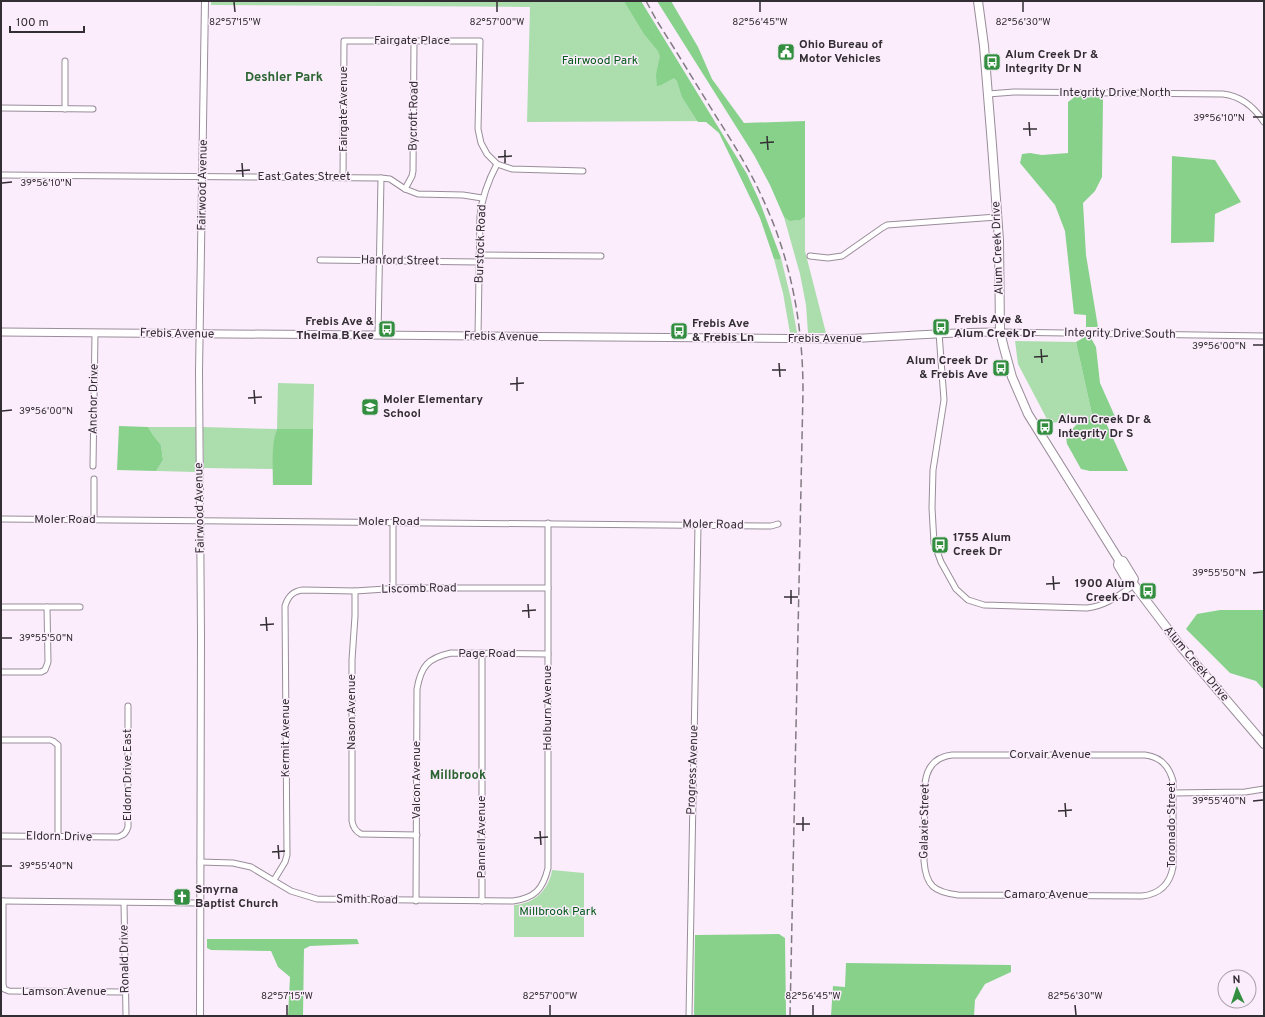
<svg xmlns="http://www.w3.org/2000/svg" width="1265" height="1017" font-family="Overpass,sans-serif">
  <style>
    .green { fill: #acddad }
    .forest { fill: #87d18b }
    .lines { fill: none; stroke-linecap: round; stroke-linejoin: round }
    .minor-casing { stroke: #9a8d9a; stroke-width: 7 }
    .tertiary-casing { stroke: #9a8d9a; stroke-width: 8 }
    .secondary-casing { stroke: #9a8d9a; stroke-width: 9 }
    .primary-casing { stroke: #9a8d9a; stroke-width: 10 }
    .minor { stroke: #fff; stroke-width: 5 }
    .tertiary { stroke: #fff; stroke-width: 6 }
    .secondary { stroke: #fff; stroke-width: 7 }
    .primary { stroke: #fff; stroke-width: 8 }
    .rail { stroke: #827a83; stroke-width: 1.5; stroke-dasharray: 8 4; stroke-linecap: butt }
    .ticks { fill: none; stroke: #332e33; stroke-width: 1.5 }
    .labels { text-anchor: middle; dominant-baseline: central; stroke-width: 3; stroke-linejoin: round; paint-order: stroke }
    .street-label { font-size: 12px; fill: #332e33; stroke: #fbedfc }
    .poi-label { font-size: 12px; font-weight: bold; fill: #332e33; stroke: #fbedfc; text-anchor: start }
    .park-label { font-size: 12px; fill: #025918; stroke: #fbedfc }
    .neighbourhood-label { font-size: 13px; font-weight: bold; fill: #2b6431; stroke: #fbedfc }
    .ticks-label { font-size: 10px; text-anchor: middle; fill: #332e33; stroke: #fbedfc; stroke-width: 3; stroke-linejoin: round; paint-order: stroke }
  </style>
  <rect width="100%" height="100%" fill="#fbedfc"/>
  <!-- green -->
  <g class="green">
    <polygon points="211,1 636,1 706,121 527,122 530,7 211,5"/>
    <path d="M784,217C791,221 797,222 805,217V251L826,333H808L806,305L800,274Z"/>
    <polygon points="781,258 791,299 797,333 790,333 783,293 774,259 779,260"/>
    <polygon points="1015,341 1076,342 1093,419 1049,423 1018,364"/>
    <polygon points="278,383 314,384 313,429 277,429 275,435 273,469 204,468 203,427 277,429"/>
    <polygon points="148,427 196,427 196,472 156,471 163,460 161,445 153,435"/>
    <path d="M552,870L584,873V937H514V905C534,904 549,890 552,870Z"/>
  </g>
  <!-- forest -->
  <g class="forest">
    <polygon points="624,1 641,1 747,174 759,200 781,258 779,260 774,259 760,218 719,133 706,122 698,122 682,97 677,81 674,78 661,85 657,86 656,75 660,56 658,51 644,34"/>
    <polygon points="657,1 671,1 698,47 712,79 744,123 805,121 805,217 800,220 790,221 784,217 770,185 754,155"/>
    <polygon points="1101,95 1103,100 1102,177 1095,191 1083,203 1086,255 1098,327 1086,327 1086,315 1074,314 1065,231 1055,205 1020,163 1022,154 1030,153 1042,155 1068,153 1068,102 1076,96"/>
    <polygon points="1172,156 1215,160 1241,202 1215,214 1214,242 1171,243"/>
    <polygon points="1085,337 1091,338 1096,347 1100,383 1117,421 1106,423 1128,471 1090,471 1081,469 1067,444 1066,437 1080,420 1093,419 1076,342"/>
    <polygon points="119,426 148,427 153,435 161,445 163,460 156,471 117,470"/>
    <path d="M277,429H313L312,485H273C273,469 271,443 277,429Z"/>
    <polygon points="1220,610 1264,610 1264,690 1256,681 1230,673 1186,629 1197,614"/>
    <polygon points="779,934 785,938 786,1016 694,1016 695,935"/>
    <polygon points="207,939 357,939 359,944 310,946 304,949 303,1016 288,1016 290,977 278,967 271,951 211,950 207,948"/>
    <polygon points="846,963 1011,965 1011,972 985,984 975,1000 974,1016 831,1016 833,986 845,987"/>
  </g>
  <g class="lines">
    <defs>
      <g id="minor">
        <path d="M988,94L1014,92L1223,94C1241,96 1254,107 1264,122"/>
        <polyline points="1,108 93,109"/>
        <polyline points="65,109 65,61"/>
        <polyline points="1,175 381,178 390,179 405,189 418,194 463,195 482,198"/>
        <polyline points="343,177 344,41 480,41 478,129 481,143 487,154 497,164 512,169 583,171"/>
        <polyline points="405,189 412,176 413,171 414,41"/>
        <polyline points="479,255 601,256"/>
        <polyline points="810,256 828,258 842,256 882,228 887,225 997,217"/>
        <polyline points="320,260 479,262"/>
        <polyline points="1000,332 1264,336"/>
        <path d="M939,333L944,400L933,470L932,508L934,543L941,562L956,589L968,600L984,605L1087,608C1106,606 1119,595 1134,585"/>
        <polyline points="378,335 381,178"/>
        <path d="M478,336L480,216C482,197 488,181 497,164"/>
        <polyline points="93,466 95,333"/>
        <polyline points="94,479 94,520"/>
        <polyline points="1,519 771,526 778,524"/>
        <polyline points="393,522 393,589"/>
        <path d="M355,591V616L352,660V821C353,827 355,831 361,834L417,835"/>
        <polyline points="1,607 80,607"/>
        <polyline points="482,653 482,901"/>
        <polyline points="1,672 41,672 45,670 48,662 47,607"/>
        <polyline points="1,740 50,740 53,741 58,745 58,837"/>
        <path d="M952,755H1145C1161,757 1169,766 1173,781V867C1170,884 1160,894 1142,896L958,895C934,892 926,886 924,861L925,783C927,767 935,757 952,755Z"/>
        <polyline points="1173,793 1245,792 1264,789"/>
        <path d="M1,836L118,837C124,835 126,833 128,827V706"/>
        <path d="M200,862L233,863L251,867L291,891L317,899L513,901C535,898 543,889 548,868V523"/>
        <path d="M274,880L285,862L287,855L285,606C288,596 293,591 303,590L355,591L401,588H548"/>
        <polyline points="1,901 200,903"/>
        <polyline points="3,901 3,984 4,989 9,991 125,992"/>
        <path d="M416,901L417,689C421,666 428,658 451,653L548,654"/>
        <polyline points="124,903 126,1016"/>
        <polyline points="689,1016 698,525"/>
      </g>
      <polyline id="tertiary" points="200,1016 201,635 199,372 205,1"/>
      <path id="secondary" d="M1,332L839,339C893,337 946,332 1000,332"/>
      <g id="primary">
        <polyline points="978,1 984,46 992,145 999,240 1000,332 1004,348 1012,377 1028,414 1119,560 1118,565 1128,582 1132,582 1182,648 1264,744"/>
        <polyline points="1119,560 1123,561 1134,579 1132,582"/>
      </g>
    </defs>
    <!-- minor casing -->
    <use href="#minor" class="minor-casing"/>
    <!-- tertiary casing -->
    <use href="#tertiary" class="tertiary-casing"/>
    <!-- secondary casing -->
    <use href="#secondary" class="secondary-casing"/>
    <!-- primary casing -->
    <use href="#primary" class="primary-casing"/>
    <!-- minor -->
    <use href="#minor" class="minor"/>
    <!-- tertiary -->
    <use href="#tertiary" class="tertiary"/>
    <!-- secondary -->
    <use href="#secondary" class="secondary"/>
    <!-- primary -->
    <use href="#primary" class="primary"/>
    <!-- rail -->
    <path class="rail" d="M646,1L657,21C676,51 695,82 714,113C733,143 752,173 766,206C792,264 803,328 803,391L790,1016"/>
  </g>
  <!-- ticks -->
  <path class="ticks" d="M234,2L235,12M497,2V12M760,2V12M1023,2V12M1253,117H1263M1029,122L1030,136M1023,129H1037M767,136L768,150M760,143L774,142M505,150V163M498,157L512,156M242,163L243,177M236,171L250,170M2,183L12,182M1253,345H1263M1041,349L1042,363M1034,357L1048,356M779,363L780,377M772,370H786M517,377V391M510,384L524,383M254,390L255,404M248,398L262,397M2,411L12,410M1253,573L1263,572M1053,576L1054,590M1046,584L1060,583M791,590V604M784,597H798M528,604L529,618M522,611L536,610M266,617L267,631M260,625L274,624M2,638H12M1253,801L1263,800M1065,803L1066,817M1058,811L1072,810M803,817V831M796,824H810M540,831L541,845M534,838L548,837M278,845L279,859M272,852L285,851M2,866H12M287,1005V1015M550,1005V1015M813,1005V1015M1075,1005L1076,1015"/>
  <!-- icons -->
  <defs>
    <symbol id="civic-square" viewBox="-11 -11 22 22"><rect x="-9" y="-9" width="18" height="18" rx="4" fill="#338e40" stroke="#fbedfc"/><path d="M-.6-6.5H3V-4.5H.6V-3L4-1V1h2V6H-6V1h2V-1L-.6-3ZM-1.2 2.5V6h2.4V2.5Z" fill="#fff"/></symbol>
    <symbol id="bus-square" viewBox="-11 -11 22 22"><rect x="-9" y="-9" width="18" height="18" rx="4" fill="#338e40" stroke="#fbedfc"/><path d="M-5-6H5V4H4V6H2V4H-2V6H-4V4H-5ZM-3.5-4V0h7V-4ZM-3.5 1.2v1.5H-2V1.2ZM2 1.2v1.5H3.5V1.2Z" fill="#fff"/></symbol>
    <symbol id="school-square" viewBox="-11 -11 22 22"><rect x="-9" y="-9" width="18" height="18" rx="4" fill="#338e40" stroke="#fbedfc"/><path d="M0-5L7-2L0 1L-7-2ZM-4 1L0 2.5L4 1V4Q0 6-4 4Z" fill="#fff"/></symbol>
    <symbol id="church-square" viewBox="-11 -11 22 22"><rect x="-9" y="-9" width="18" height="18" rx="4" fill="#338e40" stroke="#fbedfc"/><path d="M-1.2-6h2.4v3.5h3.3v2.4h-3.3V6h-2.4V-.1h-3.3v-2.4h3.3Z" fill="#fff"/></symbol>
  </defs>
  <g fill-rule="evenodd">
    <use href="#civic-square" x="776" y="42" width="20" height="20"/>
    <use href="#bus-square" x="982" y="52" width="20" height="20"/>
    <use href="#bus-square" x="931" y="317" width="20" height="20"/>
    <use href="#bus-square" x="377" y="319" width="20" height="20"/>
    <use href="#bus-square" x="669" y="321" width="20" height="20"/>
    <use href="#bus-square" x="991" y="358" width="20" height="20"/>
    <use href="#school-square" x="360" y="397" width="20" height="20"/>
    <use href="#bus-square" x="1035" y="417" width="20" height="20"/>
    <use href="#bus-square" x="930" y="535" width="20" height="20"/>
    <use href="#bus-square" x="1138" y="581" width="20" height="20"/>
    <use href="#church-square" x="172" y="887" width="20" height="20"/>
  </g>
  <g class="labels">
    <!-- street labels -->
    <g class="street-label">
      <text x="412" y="41">Fairgate Place</text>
      <text x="1115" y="93">Integrity Drive North</text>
      <text transform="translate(344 109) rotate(-90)">Fairgate Avenue</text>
      <text transform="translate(414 116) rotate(-89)">Bycroft Road</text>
      <text x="304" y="177">East Gates Street</text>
      <text transform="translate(203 185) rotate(-89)">Fairwood Avenue</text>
      <text transform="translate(481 244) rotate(-88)">Burstock Road</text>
      <text transform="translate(998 248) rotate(-92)">Alum Creek Drive</text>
      <text transform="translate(400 261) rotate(1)">Hanford Street</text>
      <text transform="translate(177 334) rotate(1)">Frebis Avenue</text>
      <text transform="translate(1120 334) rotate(1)">Integrity Drive South</text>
      <text transform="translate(501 337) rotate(1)">Frebis Avenue</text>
      <text x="825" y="339">Frebis Avenue</text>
      <text transform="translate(94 399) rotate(-89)">Anchor Drive</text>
      <text transform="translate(200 508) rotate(-91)">Fairwood Avenue</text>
      <text x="65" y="520">Moler Road</text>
      <text x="389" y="522">Moler Road</text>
      <text transform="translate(713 525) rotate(1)">Moler Road</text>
      <text transform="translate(419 589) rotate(-1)">Liscomb Road</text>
      <text x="487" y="654">Page Road</text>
      <text transform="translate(1196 664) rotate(50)">Alum Creek Drive</text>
      <text transform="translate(548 708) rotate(-90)">Holburn Avenue</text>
      <text transform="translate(352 712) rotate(-90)">Nason Avenue</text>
      <text transform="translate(286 738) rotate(-90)">Kermit Avenue</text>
      <text x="1050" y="755">Corvair Avenue</text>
      <text transform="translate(693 770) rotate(-88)">Progress Avenue</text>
      <text transform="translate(128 775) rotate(-90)">Eldorn Drive East</text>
      <text transform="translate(417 780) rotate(-90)">Valcon Avenue</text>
      <text transform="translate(925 821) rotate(-89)">Galaxie Street</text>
      <text transform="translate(1172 825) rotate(-90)">Toronado Street</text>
      <text transform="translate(59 837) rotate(1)">Eldorn Drive</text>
      <text transform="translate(482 837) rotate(-90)">Pannell Avenue</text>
      <text x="1046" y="895">Camaro Avenue</text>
      <text transform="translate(367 900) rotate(1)">Smith Road</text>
      <text transform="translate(125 959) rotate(-91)">Ronald Drive</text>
      <text x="64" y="992">Lamson Avenue</text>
    </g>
    <!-- poi labels -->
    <g class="poi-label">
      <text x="799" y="45">Ohio Bureau of<tspan x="799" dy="14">Motor Vehicles</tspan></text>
      <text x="1005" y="55">Alum Creek Dr &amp;<tspan x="1005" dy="14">Integrity Dr N</tspan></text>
      <text x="954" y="320">Frebis Ave &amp;<tspan x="954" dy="14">Alum Creek Dr</tspan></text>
      <text x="374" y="322" text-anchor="end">Frebis Ave &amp;<tspan x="374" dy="14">Thelma B Kee</tspan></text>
      <text x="692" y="324">Frebis Ave<tspan x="692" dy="14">&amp; Frebis Ln</tspan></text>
      <text x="988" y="361" text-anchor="end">Alum Creek Dr<tspan x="988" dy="14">&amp; Frebis Ave</tspan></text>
      <text x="383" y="400">Moler Elementary<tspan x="383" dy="14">School</tspan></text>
      <text x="1058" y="420">Alum Creek Dr &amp;<tspan x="1058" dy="14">Integrity Dr S</tspan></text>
      <text x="953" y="538">1755 Alum<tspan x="953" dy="14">Creek Dr</tspan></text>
      <text x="1135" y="584" text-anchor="end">1900 Alum<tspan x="1135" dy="14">Creek Dr</tspan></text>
      <text x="195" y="890">Smyrna<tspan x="195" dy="14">Baptist Church</tspan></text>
    </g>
    <!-- park labels -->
    <g class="park-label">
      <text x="600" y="61">Fairwood Park</text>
      <text x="558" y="912">Millbrook Park</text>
    </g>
    <!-- neighbourhood labels -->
    <g class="neighbourhood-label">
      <text x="284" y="78">Deshler Park</text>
      <text x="458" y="776">Millbrook</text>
    </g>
  </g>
  <g class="ticks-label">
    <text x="235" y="25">82°57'15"W</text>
    <text x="497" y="25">82°57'00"W</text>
    <text x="760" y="25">82°56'45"W</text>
    <text x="1023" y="25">82°56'30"W</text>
    <text x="1219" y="121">39°56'10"N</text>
    <text x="46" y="186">39°56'10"N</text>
    <text x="1219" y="349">39°56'00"N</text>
    <text x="46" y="414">39°56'00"N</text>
    <text x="1219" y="576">39°55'50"N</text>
    <text x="46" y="641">39°55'50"N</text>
    <text x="1219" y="804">39°55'40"N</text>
    <text x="46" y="869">39°55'40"N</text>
    <text x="287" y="999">82°57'15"W</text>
    <text x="550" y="999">82°57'00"W</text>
    <text x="813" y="999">82°56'45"W</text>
    <text x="1075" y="999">82°56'30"W</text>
  </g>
  <!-- border -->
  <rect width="1265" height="1017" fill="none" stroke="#332e33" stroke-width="4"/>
  <!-- north arrow -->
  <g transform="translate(1237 989) rotate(357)"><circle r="19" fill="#fbedfc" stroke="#aba1ac"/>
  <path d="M0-3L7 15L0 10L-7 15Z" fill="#338e40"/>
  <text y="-6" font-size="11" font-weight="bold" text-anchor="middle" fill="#332e33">N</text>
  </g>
  <!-- scale -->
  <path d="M10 26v6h74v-6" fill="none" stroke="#332e33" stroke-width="2"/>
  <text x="16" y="26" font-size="12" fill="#332e33" stroke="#fbedfc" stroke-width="3" paint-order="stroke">100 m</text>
</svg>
